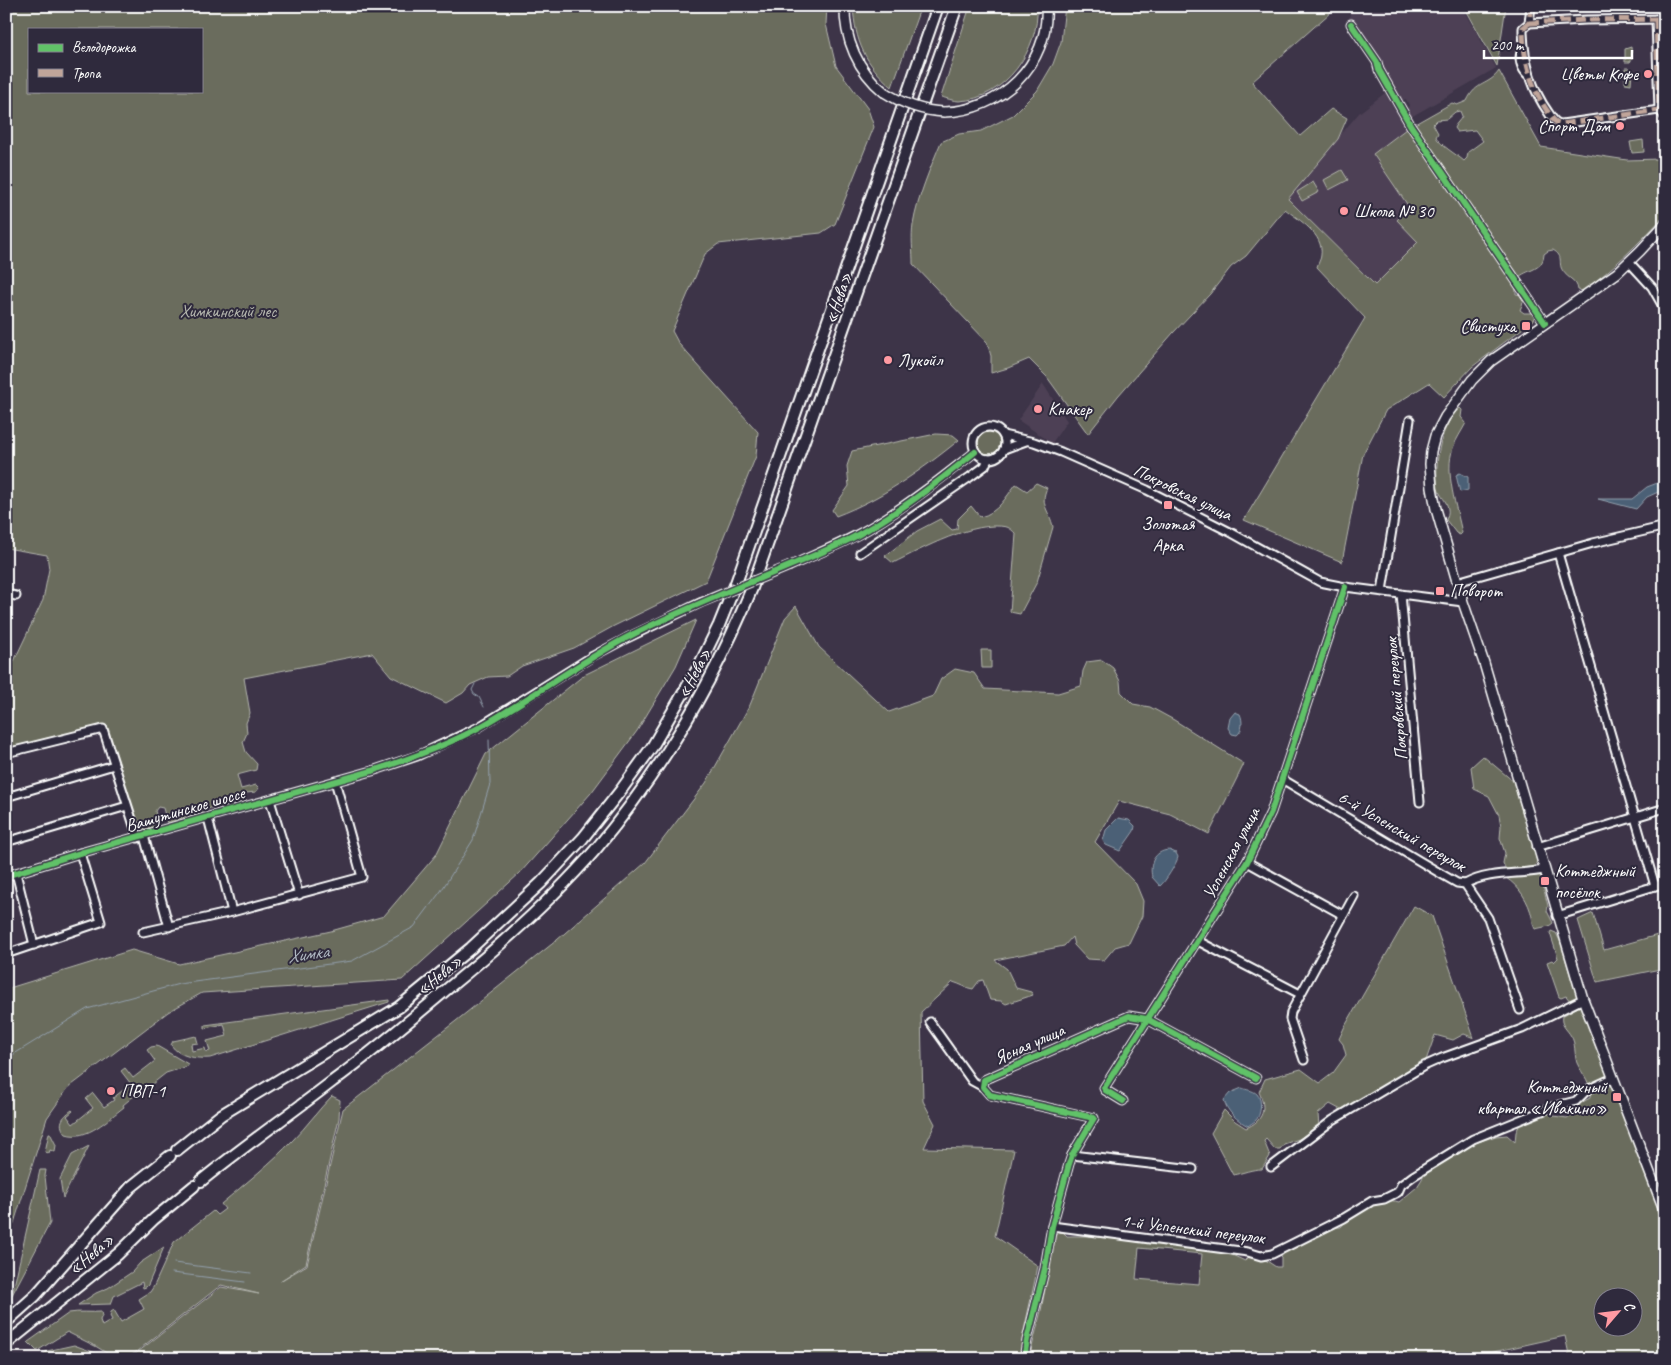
<svg xmlns="http://www.w3.org/2000/svg" width="1671" height="1365" font-family="Caveat,sans-serif">
  <style>
    .built { fill: #4e4155 }
    .green { fill: #6a6c5d; stroke: #b4b6ae; fill-rule: evenodd }
    .water { fill: #4b6076; stroke: #93a0ad }
    .lines { fill: none; stroke-linecap: round; stroke-linejoin: round }
    .stream { stroke: #93a0ad; stroke-width: 1 }
    .minor-casing { stroke: #fff; stroke-width: 11 }
    .major-casing { stroke: #fff; stroke-width: 12 }
    .highway-casing { stroke: #fff; stroke-width: 14 }
    .minor { stroke: #2f2a3d; stroke-width: 7 }
    .major { stroke: #2f2a3d; stroke-width: 9 }
    .highway { stroke: #2f2a3d; stroke-width: 10 }
    .minor-bridge-casing { stroke: #fff; stroke-width: 11; stroke-linecap: butt }
    .major-bridge-casing { stroke: #fff; stroke-width: 12; stroke-linecap: butt }
    .minor-bridge { stroke: #2f2a3d; stroke-width: 7 }
    .major-bridge { stroke: #2f2a3d; stroke-width: 9 }
    .quiet { stroke: #c0a59a; stroke-width: 5; stroke-dasharray: 10 5; stroke-linecap: butt }
    .cycleway-casing { stroke: #2f2a3d; stroke-width: 9 }
    .cycleway { stroke: #61c268; stroke-width: 6 }
    .poi-dot { fill: #ff9aa2; stroke: #2f2a3d; stroke-width: 2 }
    .labels { text-anchor: middle; dominant-baseline: central; stroke-width: 4; stroke-linejoin: round; paint-order: stroke }
    .poi-label { font-size: 18px; fill: #fff; stroke: #2f2a3d; text-anchor: start }
    .street-label { font-size: 18px; fill: #fff; stroke: #2f2a3d }
    .park-label { font-size: 18px; fill: #b4b6ae; stroke: #2f2a3d }
    .water-label { font-size: 19px; font-style: italic; fill: #aeb7c1; stroke: #2f2a3d }
  </style>
  <rect width="100%" height="100%" fill="#3d3448"/>
  <filter id="ink" filterUnits="userSpaceOnUse"><feTurbulence type="fractalNoise" baseFrequency=".02" numOctaves="2"/><feDisplacementMap in="SourceGraphic" scale="10" xChannelSelector="R" yChannelSelector="G"/><feConvolveMatrix kernelMatrix="1 2 1 2 8 2 1 2 1" color-interpolation-filters="sRGB"/></filter>
  <g filter="url(#ink)">
    <!-- built -->
    <g class="built">
      <polygon points="1349,6 1462,6 1496,68 1409,118 1406,113 1409,105 1406,99 1399,101 1355,27 1355,21 1349,18 1351,10"/>
      <polygon points="1385,93 1406,129 1373,154 1409,207 1397,220 1419,242 1376,285 1287,198 1359,113"/>
      <polygon points="1043,384 1067,421 1052,443 1018,420"/>
    </g>
    <!-- green -->
    <g class="green">
      <path d="M6,6H827L826,24L836,66L868,109L874,127L835,224L821,233L718,244L705,254L672,331L679,344L758,432L756,456L706,581L614,626L574,648L522,666L507,676L488,677L470,685L463,693L446,703L391,676L372,653L244,678L250,713L246,723L247,733L243,742L246,752L257,764L256,770L237,775L241,789L256,785L259,788L256,792L246,793C236,804 232,799 221,804C203,811 186,817 167,823L163,808L158,807L155,811L158,821L157,826L139,830L136,824L106,729L6,753V678L43,600L49,569L47,555L6,548ZM29,29H201V91H29Z"/>
      <path d="M853,6H921L892,87C865,64 855,41 853,6Z"/>
      <path d="M970,6H1037C1040,49 1005,99 959,101C953,101 946,98 941,97Z"/>
      <path d="M1065,6H1328L1331,12L1252,82L1300,136L1331,109L1347,118L1338,139L1288,199L1375,285L1418,242L1397,220L1409,207L1373,154L1406,129L1452,103L1457,105L1467,101C1476,81 1489,86 1499,71L1541,147L1627,160L1659,159L1665,164V215C1639,243 1614,268 1583,291L1578,290C1577,280 1568,279 1563,271C1557,263 1565,257 1553,250L1548,251L1544,254C1543,271 1527,269 1518,278C1515,282 1516,289 1516,294L1522,295L1524,300L1520,310L1524,313H1535L1534,318L1531,322L1472,367L1444,397L1429,383L1386,410L1363,454L1342,562L1244,520L1365,318L1317,267C1318,263 1321,259 1321,255C1324,234 1299,220 1285,209L1246,256L1231,267L1210,294L1173,333L1118,396L1088,434L1047,377L1029,359L1008,368L991,373V356L987,342L913,264C913,251 911,238 913,225C917,199 931,166 941,142L959,134L981,131L1013,115L1037,91L1053,64L1061,42ZM1460,111L1462,116C1460,121 1456,123 1454,128L1457,132L1475,130L1483,141L1468,152L1467,158L1464,161C1456,154 1441,146 1436,137L1438,133L1433,124L1437,120L1447,119L1455,112Z"/>
      <polygon points="1464,6 1506,6 1497,66"/>
      <polygon points="1631,47 1632,59 1630,62 1625,62 1625,49"/>
      <polygon points="1625,68 1630,68 1632,71 1631,84 1625,83"/>
      <polygon points="1643,140 1644,152 1632,153 1630,142"/>
      <polygon points="1342,170 1348,180 1329,190 1324,180"/>
      <polygon points="1313,182 1319,192 1302,201 1297,192"/>
      <path d="M1460,408L1462,410L1461,417L1466,423C1462,431 1456,439 1453,448C1444,472 1457,508 1462,533L1460,535L1456,533L1446,520C1447,516 1449,513 1448,509C1447,500 1440,497 1438,488C1434,463 1440,425 1460,408Z"/>
      <circle cx="989" cy="443" r="11"/>
      <path d="M936,434L953,435L959,440C922,470 881,499 836,516L832,510L849,486L847,466L852,451Z"/>
      <path d="M1036,483L1047,488C1039,505 1050,511 1053,527L1037,582L1020,614L1010,612L1016,534C1013,531 1010,528 1007,527C974,520 922,549 893,563L885,556L917,531L940,519L952,530L957,529L958,519L971,506L980,517C998,513 1006,497 1016,484L1027,491Z"/>
      <path d="M796,606L819,647L889,712L933,696L941,679L955,669L974,673L985,689L1058,693L1081,686L1083,671L1087,662L1102,660L1113,668L1120,681L1121,692L1133,704L1150,707L1174,720L1244,764L1209,834L1170,814L1119,801L1095,842L1136,884L1143,901L1142,916L1129,943L1115,947L1104,960L1087,959L1074,945L1072,937L1064,946L995,960L1007,969L1016,988L1031,992L1033,995L1006,1004L1001,1001L990,1000L983,980L979,981L973,989C966,988 960,984 953,982L921,1012L923,1101L935,1124L924,1148L1014,1150L995,1236L1038,1266L1023,1335L1020,1359H129L221,1287L259,1294L221,1285L127,1359H116L97,1347L67,1332L37,1351L28,1342L69,1313C79,1311 90,1313 101,1312L102,1316L100,1320L102,1326L112,1320L110,1316L111,1312L114,1310L121,1322L144,1309L139,1299L150,1292L154,1286L174,1242L213,1211L217,1215L225,1209L221,1204C246,1183 271,1163 293,1140C307,1126 318,1110 332,1096L340,1100L339,1118L306,1264L280,1281L307,1265L343,1109L456,1021L557,940L645,863L706,783L750,705L785,618Z"/>
      <polygon points="696,620 676,666 637,731 591,793 520,873 402,980 202,993 168,1012 68,1088 47,1118 14,1223 6,1242 6,989 132,950 179,964 331,931 384,916 436,855 486,754 584,675"/>
      <polygon points="981,650 991,650 991,668 982,668"/>
      <polygon points="1483,756 1513,781 1537,861 1535,866 1510,870 1505,868 1503,863 1505,853 1500,838 1501,826 1499,815 1489,796 1474,789 1471,767"/>
      <path d="M1540,874L1548,906L1547,911L1553,923L1549,926L1535,929C1533,925 1533,922 1532,917C1529,902 1519,886 1506,878L1507,876Z"/>
      <path d="M1414,906L1432,916L1474,1038L1464,1034L1453,1040L1435,1035L1424,1066L1343,1111L1330,1104L1318,1114L1319,1127L1299,1139L1284,1144L1280,1149H1275L1266,1139L1264,1141L1270,1156L1262,1169C1252,1169 1243,1173 1233,1175L1211,1133L1224,1110L1235,1121L1246,1128C1263,1121 1267,1109 1259,1092L1265,1079L1301,1069L1320,1083L1333,1073L1346,1055L1343,1044L1339,1039L1344,1028Z"/>
      <polygon points="1593,913 1604,950 1665,933 1665,968 1597,982 1578,920"/>
      <polygon points="1551,931 1556,933 1560,941 1577,998 1576,1000 1571,1002 1566,996 1561,998 1559,997 1547,962 1552,960 1554,962 1558,958 1550,933"/>
      <path d="M389,1000V1002L210,1058C196,1059 179,1057 171,1045L173,1041L196,1036L198,1043L191,1044L192,1051L205,1048L206,1052L210,1051L207,1041L227,1036L224,1024L205,1028V1025Z"/>
      <path d="M1580,1006L1665,1225V1359H1570L1565,1336L1462,1359H1029L1041,1311L1054,1238L1058,1232H1063L1067,1236H1115L1230,1254L1245,1261L1249,1257L1264,1259L1276,1267H1281V1257L1288,1249L1310,1236L1315,1239C1323,1230 1329,1227 1341,1227C1352,1213 1381,1196 1399,1202L1417,1187L1425,1174L1472,1144L1496,1136L1507,1135L1515,1142L1516,1132L1521,1122C1529,1120 1544,1112 1551,1112L1554,1116L1567,1118L1572,1115L1575,1106L1590,1098C1592,1082 1583,1076 1577,1063C1574,1054 1576,1043 1571,1036C1567,1029 1560,1025 1562,1016ZM1139,1248L1202,1254L1199,1284L1136,1279ZM1604,1298H1634V1328H1604Z"/>
      <path d="M157,1046L188,1064V1066L166,1073L137,1096L135,1095L123,1105L124,1107C108,1119 87,1141 66,1134C57,1124 62,1117 72,1110L73,1111L67,1116L73,1124L93,1108L86,1099L93,1093L104,1107L114,1100L113,1098L131,1084L121,1071L125,1068L133,1078L155,1061L147,1050L151,1047Z"/>
      <polygon points="49,1133 50,1133 56,1145 55,1152 50,1150 49,1153 45,1152"/>
      <polygon points="89,1146 63,1198 60,1179 72,1155"/>
      <polygon points="40,1170 46,1170 45,1176 50,1223 12,1295"/>
      <polygon points="164,1247 148,1285 146,1287 143,1288 142,1282 114,1296 111,1304 78,1305 96,1293 108,1288 132,1272 140,1263"/>
      <polygon points="74,1345 112,1359 38,1359 47,1351"/>
    </g>
    <!-- water -->
    <g class="water">
      <polygon points="1460,473 1468,477 1468,490 1460,492 1456,475"/>
      <polygon points="1660,482 1665,483 1665,489 1647,497 1636,509 1598,499 1632,499 1647,487"/>
      <path d="M1235,712L1240,714C1243,720 1243,731 1237,735L1232,734L1228,728L1230,718Z"/>
      <polygon points="1118,818 1129,820 1135,826 1134,831 1120,851 1106,845 1103,841 1106,830"/>
      <path d="M1169,850L1176,853L1178,857C1177,863 1165,882 1160,886L1152,877C1149,864 1154,851 1169,850Z"/>
      <path d="M1242,1088C1246,1090 1253,1090 1257,1094C1263,1100 1261,1116 1255,1121C1254,1122 1249,1125 1248,1126C1237,1120 1227,1112 1224,1100L1230,1093Z"/>
    </g>
    <g class="lines">
      <!-- stream -->
      <g class="stream">
        <polyline points="475,684 472,690 474,694 479,697 484,707"/>
        <polyline points="6,1059 87,1009 179,984 352,961 414,927 441,891 473,840 490,784 489,740"/>
        <polyline points="174,1263 251,1273"/>
        <polyline points="172,1273 245,1282"/>
      </g>
      <defs>
        <g id="minor">
          <path d="M1531,6L1529,23L1523,28V32C1524,61 1531,88 1548,112C1552,118 1555,124 1562,124L1659,110"/>
          <polyline points="1656,19 1659,110"/>
          <polyline points="1529,23 1586,20 1665,19"/>
          <polyline points="1351,24 1377,62 1379,70 1411,126 1545,323"/>
          <path d="M1523,48C1517,58 1521,69 1529,76"/>
          <polyline points="1659,110 1665,117"/>
          <polyline points="1629,262 1652,287 1665,310"/>
          <circle cx="989" cy="443" r="16"/>
          <polyline points="1003,435 1034,442 1061,452 1147,490 1230,532 1320,582 1345,587 1463,602"/>
          <polyline points="1004,449 1026,441"/>
          <polyline points="860,553 970,477 985,466 988,459"/>
          <polyline points="1558,553 1655,886"/>
          <path d="M790,566C818,553 847,542 873,526C909,504 942,478 975,452"/>
          <polyline points="1457,582 1593,543 1662,527"/>
          <polyline points="1382,591 1410,420"/>
          <polyline points="6,594 16,596"/>
          <polyline points="1401,594 1420,802"/>
          <polyline points="6,753 103,729 138,838"/>
          <polyline points="1282,779 1443,875 1457,883 1465,884 1488,918 1520,1010"/>
          <polyline points="6,797 114,765"/>
          <polyline points="270,800 299,895"/>
          <polyline points="208,818 232,912"/>
          <polyline points="144,836 169,927"/>
          <polyline points="6,842 127,806"/>
          <polyline points="1537,847 1665,808"/>
          <polyline points="1247,862 1343,915"/>
          <polyline points="16,873 34,945"/>
          <polyline points="6,876 80,853 372,771 417,756 479,727 593,656 627,638 700,603"/>
          <path d="M1465,884C1489,871 1518,875 1544,870"/>
          <polyline points="1557,916 1665,883"/>
          <polyline points="143,932 232,912 362,877 335,781"/>
          <polyline points="1198,941 1300,994"/>
          <polyline points="6,954 101,922 80,853"/>
          <polyline points="930,1022 972,1081 983,1087"/>
          <polyline points="1304,1060 1290,1019 1291,1012 1354,896"/>
          <polyline points="1123,1101 1105,1090 1104,1088 1247,862 1271,812 1345,587"/>
          <polyline points="1072,1155 1193,1169"/>
          <polyline points="1271,1167 1333,1120 1424,1066 1442,1058 1522,1029 1583,999"/>
          <polyline points="1052,1226 1248,1252 1261,1256 1272,1254 1344,1218 1372,1201 1384,1199 1398,1192 1401,1185 1413,1176 1473,1139 1552,1107 1576,1101 1587,1090 1613,1078"/>
          <polyline points="1024,1359 1027,1340 1045,1268 1052,1226 1069,1164 1072,1155 1094,1118 990,1095 983,1087 984,1080 1129,1016 1147,1019 1256,1078"/>
        </g>
        <g id="major">
          <path d="M845,6C844,39 858,71 884,92"/>
          <path d="M944,112C1000,111 1050,65 1046,6"/>
          <polyline points="1665,224 1640,251 1617,273 1491,361 1472,380 1445,417 1435,436 1431,451 1430,464 1432,488 1436,509 1463,602 1484,663 1583,999 1665,1212"/>
        </g>
        <g id="highway">
          <polyline points="177,1150 221,1115 399,1007 471,948 541,883 583,838 621,790 652,747 698,668 719,625 736,583 938,6"/>
          <path d="M201,1181C244,1146 289,1115 333,1081C374,1051 413,1018 452,985C502,944 553,899 596,849C662,770 713,683 752,588L957,6"/>
          <polyline points="6,1322 35,1296 131,1187 170,1156"/>
          <polyline points="6,1344 118,1254 154,1219 194,1186"/>
        </g>
      </defs>
      <!-- minor casing -->
      <use href="#minor" class="minor-casing"/>
      <!-- major casing -->
      <use href="#major" class="major-casing"/>
      <!-- highway casing -->
      <use href="#highway" class="highway-casing"/>
      <!-- minor -->
      <use href="#minor" class="minor"/>
      <!-- major -->
      <use href="#major" class="major"/>
      <!-- highway -->
      <use href="#highway" class="highway"/>
      <defs>
        <polyline id="minor-bridge" points="700,603 790,566"/>
        <path id="major-bridge" d="M884,92C903,104 921,111 944,112"/>
      </defs>
      <!-- minor-bridge casing -->
      <use href="#minor-bridge" class="minor-bridge-casing"/>
      <!-- major-bridge casing -->
      <use href="#major-bridge" class="major-bridge-casing"/>
      <!-- minor-bridge -->
      <use href="#minor-bridge" class="minor-bridge"/>
      <!-- major-bridge -->
      <use href="#major-bridge" class="major-bridge"/>
      <!-- quiet -->
      <g class="quiet">
        <path d="M1531,6L1529,23L1523,28V32C1524,61 1531,88 1548,112C1552,118 1555,124 1562,124L1659,110"/>
        <polyline points="1656,19 1659,110"/>
        <polyline points="1529,23 1586,20 1665,19"/>
      </g>
      <defs>
        <g id="cycleway">
          <polyline points="1351,24 1377,62 1379,70 1411,126 1545,323"/>
          <path d="M6,876L80,853L372,771C409,759 446,746 480,727C530,699 575,665 626,638C674,613 725,593 775,572C801,561 829,550 854,537C897,514 937,483 975,452"/>
          <polyline points="1123,1101 1105,1090 1104,1088 1247,862 1271,812 1345,587"/>
          <polyline points="1024,1359 1027,1340 1045,1268 1052,1226 1069,1164 1072,1155 1094,1118 990,1095 983,1087 984,1080 1129,1016 1147,1019 1256,1078"/>
        </g>
      </defs>
      <!-- cycleway casing -->
      <use href="#cycleway" class="cycleway-casing"/>
      <!-- cycleway -->
      <use href="#cycleway" class="cycleway"/>
    </g>
  </g>
  <!-- markers -->
  <g class="poi-dot">
    <circle cx="1648" cy="74" r="5"/>
    <circle cx="1620" cy="126" r="5"/>
    <circle cx="1344" cy="211" r="5"/>
    <rect x="1521" y="321" width="10" height="10" rx="2.5"/>
    <circle cx="888" cy="360" r="5"/>
    <circle cx="1038" cy="409" r="5"/>
    <rect x="1163" y="500" width="10" height="10" rx="2.5"/>
    <rect x="1435" y="586" width="10" height="10" rx="2.5"/>
    <rect x="1540" y="876" width="10" height="10" rx="2.5"/>
    <circle cx="111" cy="1091" r="5"/>
    <rect x="1612" y="1092" width="10" height="10" rx="2.5"/>
  </g>
  <g class="labels">
    <!-- poi labels -->
    <g class="poi-label">
      <text x="1638" y="74" text-anchor="end">Цветы Кофе</text>
      <text x="1610" y="126" text-anchor="end">Спорт Дом</text>
      <text x="1354" y="211">Школа № 30</text>
      <text x="1516" y="326" text-anchor="end">Свистуха</text>
      <text x="898" y="360">Лукойл</text>
      <text x="1048" y="409">Кнакер</text>
      <text x="1168" y="524" text-anchor="middle">Золотая<tspan x="1168" dy="21">Арка</tspan></text>
      <text x="1450" y="591">Поворот</text>
      <text x="1555" y="871">Коттеджный<tspan x="1555" dy="21">посёлок</tspan></text>
      <text x="1607" y="1087" text-anchor="end">Коттеджный<tspan x="1607" dy="21">квартал «Ивакино»</tspan></text>
      <text x="121" y="1091">ПВП-1</text>
    </g>
    <!-- street labels -->
    <g class="street-label">
      <text transform="translate(838 298) rotate(-71)">«Нева»</text>
      <text transform="translate(1183 492) rotate(26)">Покровская улица</text>
      <text transform="translate(694 673) rotate(-62)">«Нева»</text>
      <text transform="translate(1396 699) rotate(-95)">Покровский переулок</text>
      <text transform="translate(185 809) rotate(-16)">Вашутинское шоссе</text>
      <text transform="translate(1402 831) rotate(30)">6-й Успенский переулок</text>
      <text transform="translate(1231 853) rotate(-62)">Успенская улица</text>
      <text transform="translate(439 975) rotate(-39)">«Нева»</text>
      <text transform="translate(1029 1044) rotate(-24)">Ясная улица</text>
      <text transform="translate(1193 1229) rotate(7)">1-й Успенский переулок</text>
      <text transform="translate(91 1254) rotate(-40)">«Нева»</text>
    </g>
    <!-- park labels -->
    <g class="park-label">
      <text x="228" y="311">Химкинский лес</text>
    </g>
    <!-- water labels -->
    <g class="water-label">
      <text transform="translate(308 954) rotate(-8)">Химка</text>
    </g>
  </g>
  <!-- margin -->
  <rect width="1671" height="1365" fill="none" stroke="#2f2a3d" stroke-width="25"/>
  <rect x="12" y="12" width="1646" height="1340" fill="none" stroke="#fff" stroke-width="2" filter="url(#ink)"/>
  <!-- legend -->
  <rect x="28" y="28" width="175" height="65" fill="#2f2a3d" stroke="#827f8b"/>
  <rect x="38" y="44" width="25" height="8" fill="#61c268" stroke="#827f8b"/>
  <text x="72" y="52" font-size="15" fill="#ffffff">Велодорожка</text>
  <rect x="38" y="69" width="25" height="8" fill="#c0a59a" stroke="#827f8b"/>
  <text x="72" y="78" font-size="15" fill="#ffffff">Тропа</text>
  <!-- north arrow -->
  <g transform="translate(1618 1312) rotate(62)"><circle r="24" fill="#2f2a3d" stroke="#827f8b"/>
  <path d="M0-4L9 19L0 12L-9 19Z" fill="#ff9aa2"/>
  <text y="-8" font-size="14" font-weight="bold" text-anchor="middle" fill="#ffffff">С</text>
  </g>
  <!-- scale -->
  <path d="M1484 50v8h148v-8" fill="none" stroke="#ffffff" stroke-width="2.5"/>
  <text x="1491" y="50" font-size="15" fill="#ffffff" stroke="#2f2a3d" stroke-width="4" paint-order="stroke">200 m</text>
</svg>
